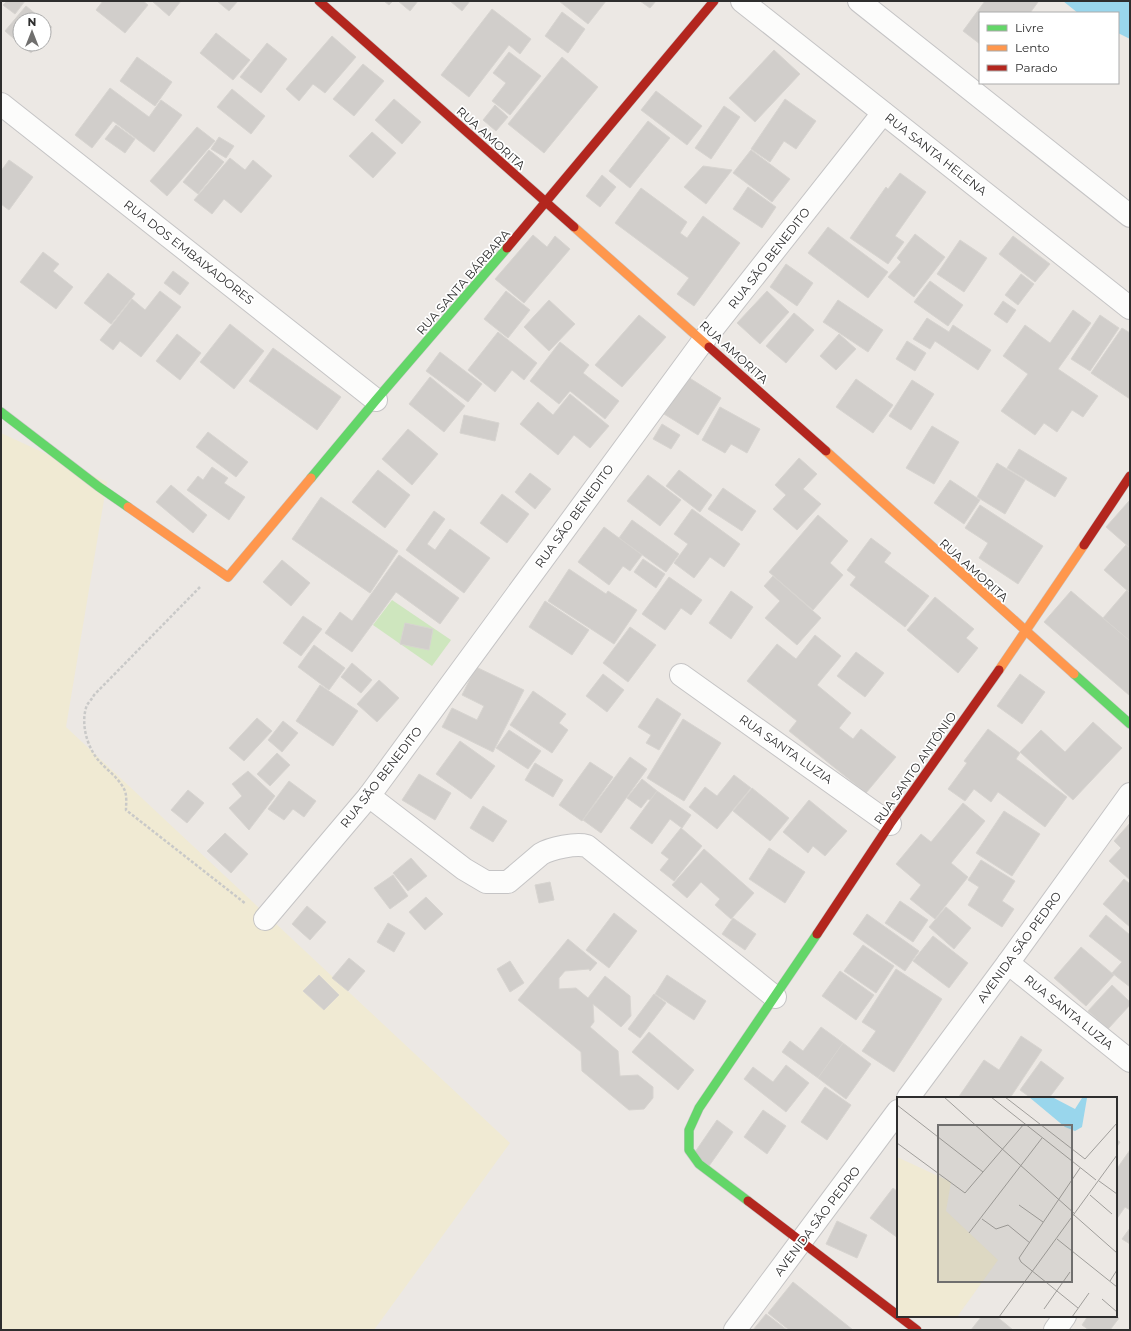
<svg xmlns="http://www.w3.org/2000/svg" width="1131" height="1331" font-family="Montserrat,sans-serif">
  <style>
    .green { fill: #cee6be }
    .sand { fill: #f0ead3 }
    .water { fill: #99d6ec }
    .building { fill: #d1cecb; stroke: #d7d4d0 }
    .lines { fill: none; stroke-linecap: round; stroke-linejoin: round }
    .street-casing { stroke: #c5c4c5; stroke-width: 24 }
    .fast-casing { stroke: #c5c4c5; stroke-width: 10 }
    .slow-casing { stroke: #c5c4c5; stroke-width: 10 }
    .jam-casing { stroke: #c5c4c5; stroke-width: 10 }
    .path { stroke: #c9c9c8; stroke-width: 2.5; stroke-dasharray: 3 2; stroke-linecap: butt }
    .street { stroke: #fcfcfb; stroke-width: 22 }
    .fast { stroke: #63d668; stroke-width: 9 }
    .slow { stroke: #ff974d; stroke-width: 9 }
    .jam { stroke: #b3261e; stroke-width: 9 }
    .labels { text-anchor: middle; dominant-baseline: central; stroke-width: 3.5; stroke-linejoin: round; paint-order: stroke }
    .street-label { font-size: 12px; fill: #2e2e2e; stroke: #fff }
    .inset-road { fill: none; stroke: #a09e9b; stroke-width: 1 }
    .view { fill: #706f6e; fill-opacity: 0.15; stroke: #706f6e; stroke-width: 2 }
    .inset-edge { fill: none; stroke: #2e2e2e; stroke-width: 2 }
  </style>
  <rect width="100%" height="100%" fill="#ece8e4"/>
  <!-- green -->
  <polygon class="green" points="392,600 451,640 432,666 373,625"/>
  <!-- sand -->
  <polygon class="sand" points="1,433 107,482 66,727 510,1143 374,1330 1,1330"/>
  <!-- water -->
  <polygon class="water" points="1063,1 1130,1 1130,39 1118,33 1118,13 1078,13"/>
  <!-- building -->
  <g class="building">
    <polygon points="7,1 25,1 15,14 3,5"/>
    <polygon points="103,1 143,1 148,5 125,33 96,10"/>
    <polygon points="152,1 181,1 169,16"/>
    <polygon points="217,1 238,1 229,11"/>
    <polygon points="384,1 393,1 389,5"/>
    <polygon points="398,1 418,1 410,11"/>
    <polygon points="450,1 470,1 462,11"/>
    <polygon points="559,1 606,1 588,24"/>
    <polygon points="640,1 656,1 650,8"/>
    <polygon points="985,1 1036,1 1038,2 1030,13 980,13 980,44 963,31"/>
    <polygon points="26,6 43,20 20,20 20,44 5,31"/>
    <polygon points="492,9 531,39 520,54 509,45 469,97 441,75"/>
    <polygon points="562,12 585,29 568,53 545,36"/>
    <polygon points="44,21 52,27 44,37"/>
    <polygon points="216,33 250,60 233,80 200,53"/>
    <polygon points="332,36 356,57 325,93 313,84 299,101 286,89"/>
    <polygon points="267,43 287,59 261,93 240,77"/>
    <polygon points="20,44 38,44 31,53"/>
    <polygon points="774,50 800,74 755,122 729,98"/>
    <polygon points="509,52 541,76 510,115 492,101 506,83 493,73"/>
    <polygon points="137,57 172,82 155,106 120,81"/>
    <polygon points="562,57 598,87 544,153 508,124"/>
    <polygon points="363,64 384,81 354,116 333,99"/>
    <polygon points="110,88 149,117 161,100 182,115 154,152 113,121 92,148 75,135"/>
    <polygon points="232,89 265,116 251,134 217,107"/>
    <polygon points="656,91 702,126 687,145 641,110"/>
    <polygon points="394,99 421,122 402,144 375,120"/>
    <polygon points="785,99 816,121 796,149 784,141 770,162 751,149"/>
    <polygon points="495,105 508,117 496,131 483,120"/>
    <polygon points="724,106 740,117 711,159 695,148"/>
    <polygon points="648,121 670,138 630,188 609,171"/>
    <polygon points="116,125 135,139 125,153 105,139"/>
    <polygon points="197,127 215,141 167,196 150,181"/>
    <polygon points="372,132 396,153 373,178 349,156"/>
    <polygon points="219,137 234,146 226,158 211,149"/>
    <polygon points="209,150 224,162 198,194 183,182"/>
    <polygon points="751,150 790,179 772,202 733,173"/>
    <polygon points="230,158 245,170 253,160 272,176 241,213 224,199 212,214 194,200"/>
    <polygon points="9,160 33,177 9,210 1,204 1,171"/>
    <polygon points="703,166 732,170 706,204 684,187"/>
    <polygon points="900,173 926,192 895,236 904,242 888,264 850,238 886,187 888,189"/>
    <polygon points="602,175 616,187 600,207 586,196"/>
    <polygon points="748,187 776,207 762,228 733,209"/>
    <polygon points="641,188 687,222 680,233 687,238 703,216 740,243 694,306 677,294 689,278 615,223"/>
    <polygon points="828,227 888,272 868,298 808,253"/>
    <polygon points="915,234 945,257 914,297 888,277 901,262 897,258"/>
    <polygon points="533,235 547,247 555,236 570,249 524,303 495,279"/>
    <polygon points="1013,236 1050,264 1035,282 999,254"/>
    <polygon points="960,240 987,258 964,292 937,274"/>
    <polygon points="43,252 59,264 53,271 73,287 56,309 20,282"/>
    <polygon points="786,264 813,283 797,306 770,287"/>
    <polygon points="173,271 189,283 180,295 164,283"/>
    <polygon points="108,273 135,294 111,324 84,303"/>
    <polygon points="1021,274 1034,284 1018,305 1005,295"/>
    <polygon points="930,281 963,305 948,326 914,302"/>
    <polygon points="160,291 181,307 141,357 120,341 113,350 100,340 132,299 145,310"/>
    <polygon points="506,291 530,310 508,338 484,319"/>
    <polygon points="767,291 789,312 760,344 737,323"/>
    <polygon points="549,300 575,324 549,351 524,327"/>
    <polygon points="838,300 883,330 868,352 823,322"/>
    <polygon points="1003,301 1016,310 1007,323 994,314"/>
    <polygon points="1073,310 1091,323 1058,369 1098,396 1083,417 1072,410 1057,432 1044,423 1035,435 1001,411 1028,374 1003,356 1025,325 1050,343"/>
    <polygon points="794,313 814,330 786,363 766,346"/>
    <polygon points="639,315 666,337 622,387 595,365"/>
    <polygon points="1100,315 1119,328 1090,371 1071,359"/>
    <polygon points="927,318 949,332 953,325 991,350 978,370 935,341 930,349 913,339"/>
    <polygon points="230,324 264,351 234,389 200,362"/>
    <polygon points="1122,328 1130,333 1130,399 1091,373"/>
    <polygon points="498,332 537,363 524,380 512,370 495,392 468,370"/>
    <polygon points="177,334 201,353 180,380 156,361"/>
    <polygon points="839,334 856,349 836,370 820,356"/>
    <polygon points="907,341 926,353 915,371 896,359"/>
    <polygon points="560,342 589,365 583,373 619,401 605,419 570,391 559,404 530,381"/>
    <polygon points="273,348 341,397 317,430 249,381"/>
    <polygon points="440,352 482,384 468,402 426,371"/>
    <polygon points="430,377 465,406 444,432 409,404"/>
    <polygon points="688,377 721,398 698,435 664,414"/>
    <polygon points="856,379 893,405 873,433 836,407"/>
    <polygon points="912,380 934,394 911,430 889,416"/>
    <polygon points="570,394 609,426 590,448 574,435 558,455 520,424 538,402 553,415"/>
    <polygon points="720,407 760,429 747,453 731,444 725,453 702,440"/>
    <polygon points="464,415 499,423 495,441 460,433"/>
    <polygon points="662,424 680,435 671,449 653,439"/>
    <polygon points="932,426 959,442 934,484 906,468"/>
    <polygon points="408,429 438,454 412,485 382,459"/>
    <polygon points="208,432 248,462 236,477 196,447"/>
    <polygon points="1019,449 1067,478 1055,497 1007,468"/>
    <polygon points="799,458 817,474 803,489 821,504 797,530 773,509 786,495 775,485"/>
    <polygon points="997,463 1025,480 1005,514 977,497"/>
    <polygon points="212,467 228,478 224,483 245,497 229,520 187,490 198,476 203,480"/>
    <polygon points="378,470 410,495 385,528 352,502"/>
    <polygon points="679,470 712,495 700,512 666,486"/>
    <polygon points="530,473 551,489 535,509 515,492"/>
    <polygon points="648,475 681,500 660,526 627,501"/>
    <polygon points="950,480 980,500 964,524 934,503"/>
    <polygon points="171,485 207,515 193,533 156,502"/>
    <polygon points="723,488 756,511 742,531 708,509"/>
    <polygon points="502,494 529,514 507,543 480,523"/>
    <polygon points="321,497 398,551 370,593 292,539"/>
    <polygon points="1129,501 1130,502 1130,548 1106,527"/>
    <polygon points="980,505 1043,546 1018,584 979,558 988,543 965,528"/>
    <polygon points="692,509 740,544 724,567 710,557 694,578 674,563 688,544 674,534"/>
    <polygon points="434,511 445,519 427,544 435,550 450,529 490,558 464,593 406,550"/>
    <polygon points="818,515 848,541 830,563 843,575 813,610 769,572"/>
    <polygon points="632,520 679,554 666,572 619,538"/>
    <polygon points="604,527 642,555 630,571 623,566 609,585 578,562"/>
    <polygon points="871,538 891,553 884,562 929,596 905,627 850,585 856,577 847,570"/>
    <polygon points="1126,545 1130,548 1130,593 1104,570"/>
    <polygon points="399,555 459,598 440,624 396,592 352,652 325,633 340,612 352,621"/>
    <polygon points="643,559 665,574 656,588 634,572"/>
    <polygon points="282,560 310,583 291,606 263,582"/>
    <polygon points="569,569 606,594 608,591 637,610 614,644 548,601"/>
    <polygon points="773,576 821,618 797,645 765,618 780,601 764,586"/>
    <polygon points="669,577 702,600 691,615 681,608 665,630 642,614"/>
    <polygon points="1127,590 1130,593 1130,641 1103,618"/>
    <polygon points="731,591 753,607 731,639 709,623"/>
    <polygon points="1071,591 1130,641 1130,693 1129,695 1044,622"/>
    <polygon points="935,597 974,629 966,638 978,648 958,673 907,630"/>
    <polygon points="545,601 589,630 572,655 529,627"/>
    <polygon points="303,616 322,629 301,656 283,643"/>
    <polygon points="405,623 433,629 429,650 400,644"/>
    <polygon points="630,627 656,645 628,682 603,663"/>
    <polygon points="815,635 841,656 817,685 851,713 839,728 853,739 861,729 896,757 866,793 789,731 797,721 747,681 777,644 796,659"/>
    <polygon points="314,645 345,668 329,690 298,667"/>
    <polygon points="856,652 884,673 865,697 837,676"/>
    <polygon points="352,663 372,680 361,693 341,677"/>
    <polygon points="476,667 524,690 493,752 442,727 452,708 477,720 484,706 462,695"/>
    <polygon points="603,674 624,690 607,712 586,696"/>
    <polygon points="1020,674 1045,692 1022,724 997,706"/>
    <polygon points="379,680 399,698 377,722 357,704"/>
    <polygon points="320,685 358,711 333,746 296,721"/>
    <polygon points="533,691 566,714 559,723 568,730 552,753 510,725"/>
    <polygon points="657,698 681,714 659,750 646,743 651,735 638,727"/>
    <polygon points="257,718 272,731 244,761 229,748"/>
    <polygon points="683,719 721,743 684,801 647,778"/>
    <polygon points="283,721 298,733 282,752 268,740"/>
    <polygon points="1093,722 1122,748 1073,800 1020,752 1041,730 1065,752"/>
    <polygon points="988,729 1020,753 1016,759 1067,797 1045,827 998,792 991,802 974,789 965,801 948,789 967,763 964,761"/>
    <polygon points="509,730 541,751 528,769 496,748"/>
    <polygon points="460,741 495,766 471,799 436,774"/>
    <polygon points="277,753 290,765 270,786 257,774"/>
    <polygon points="630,757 647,769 601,833 583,820"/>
    <polygon points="590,762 613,777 582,821 559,805"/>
    <polygon points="535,763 563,780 553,797 525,780"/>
    <polygon points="248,771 275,796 249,830 229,808 242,796 232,784"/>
    <polygon points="419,774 451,793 435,820 402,800"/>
    <polygon points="734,775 751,788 717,829 689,807 705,787 717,796"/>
    <polygon points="642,779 657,791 650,800 648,799 641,808 627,798"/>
    <polygon points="289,781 316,801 304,817 293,809 284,820 268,809"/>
    <polygon points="752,788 789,818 770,841 733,811"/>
    <polygon points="188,790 204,803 187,823 171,810"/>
    <polygon points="657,791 691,815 682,828 670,819 652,844 630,828"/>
    <polygon points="809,800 847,831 825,856 813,846 808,853 783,832"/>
    <polygon points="963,803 985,821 951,863 968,877 935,919 910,899 921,885 896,864 921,834 931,842"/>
    <polygon points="483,806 507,821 493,842 470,828"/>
    <polygon points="1004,811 1040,834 1012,876 976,853"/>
    <polygon points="1130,823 1130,880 1109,861 1121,848 1114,841"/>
    <polygon points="681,828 702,846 674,881 660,870 669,859 661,853"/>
    <polygon points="225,833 248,854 231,873 207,851"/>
    <polygon points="769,848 805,872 785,903 749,879"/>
    <polygon points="704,849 754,893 731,919 715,905 720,899 701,882 687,898 672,885"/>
    <polygon points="411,858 427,876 408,891 393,873"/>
    <polygon points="981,860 1015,881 1002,901 1014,909 1002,927 968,905 979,887 968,880"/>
    <polygon points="393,875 408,896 390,909 374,888"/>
    <polygon points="1124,879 1130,884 1130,927 1103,904"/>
    <polygon points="550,882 554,900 539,903 535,885"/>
    <polygon points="426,897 443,914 425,930 409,912"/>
    <polygon points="900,901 928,920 913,942 885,923"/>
    <polygon points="307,906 326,922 310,940 292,924"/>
    <polygon points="946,907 971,928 954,949 929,927"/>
    <polygon points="614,913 637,931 609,968 586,950"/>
    <polygon points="867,914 919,951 905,971 853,934"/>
    <polygon points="1106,915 1130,935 1130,987 1112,973 1122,962 1089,936"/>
    <polygon points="733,918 756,934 745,950 722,934"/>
    <polygon points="388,923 405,933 394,952 377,942"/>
    <polygon points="933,936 968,963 949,988 913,961"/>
    <polygon points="568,939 597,963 590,971 589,969 565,971 559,978 559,989 576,988 588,998 605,976 630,996 631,1016 621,1027 593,1004 594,1022 590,1027 618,1051 620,1076 638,1075 653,1087 653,1098 644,1109 629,1110 582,1071 581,1052 518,1000"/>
    <polygon points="863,945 894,966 876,993 844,971"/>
    <polygon points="1081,947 1114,975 1086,1006 1054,978"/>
    <polygon points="349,958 365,971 348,991 332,978"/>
    <polygon points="510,961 524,983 510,992 497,969"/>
    <polygon points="896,969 942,999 894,1072 862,1051 876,1031 862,1022"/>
    <polygon points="840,971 874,995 856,1020 822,996"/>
    <polygon points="319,975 339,995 324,1010 303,991"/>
    <polygon points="667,975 706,1001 694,1020 655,994"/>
    <polygon points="1112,985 1130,1002 1130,1005 1108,1029 1088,1011"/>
    <polygon points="654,994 666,1003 640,1038 628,1029"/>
    <polygon points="821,1027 843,1043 818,1078 782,1052 790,1041 803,1051"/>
    <polygon points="649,1032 694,1070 678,1090 632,1052"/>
    <polygon points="1021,1036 1042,1050 1010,1098 958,1098 984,1060 999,1070"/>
    <polygon points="843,1043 871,1064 846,1099 818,1078"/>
    <polygon points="1041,1061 1064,1078 1049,1098 1031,1098 1020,1090"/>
    <polygon points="786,1065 809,1083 786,1112 744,1079 753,1067 773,1082"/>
    <polygon points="825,1087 851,1105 827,1140 801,1122"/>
    <polygon points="763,1110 786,1126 767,1154 744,1137"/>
    <polygon points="717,1120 733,1132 709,1166 693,1155"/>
    <polygon points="1116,1139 1120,1142 1116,1148"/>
    <polygon points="1130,1150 1130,1210 1125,1207 1116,1220 1116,1170"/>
    <polygon points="893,1188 898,1192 898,1238 870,1218"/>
    <polygon points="837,1221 867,1235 857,1258 826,1244"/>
    <polygon points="1130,1228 1130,1244 1122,1239"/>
    <polygon points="793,1282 853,1330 789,1330 768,1313"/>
    <polygon points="766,1314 787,1330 753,1330"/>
    <polygon points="982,1316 996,1316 1013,1330 971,1330"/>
    <polygon points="1088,1316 1116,1316 1119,1318 1110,1330 1089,1330 1082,1325"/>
  </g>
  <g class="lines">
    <defs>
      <g id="street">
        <polyline points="742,1 1130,308"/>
        <polyline points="859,1 1130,216"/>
        <polyline points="1,104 376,400"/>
        <polyline points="681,675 890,824"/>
        <path d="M369,796L464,869L486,882H508L541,854C551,848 576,843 587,846L775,997"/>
        <polyline points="265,919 369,796 703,341 883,113"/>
        <polyline points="1008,963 1130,1061"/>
        <polyline points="908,1098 1008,963 1130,794"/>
        <polyline points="735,1330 898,1111"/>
        <polyline points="1055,1330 1065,1316"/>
      </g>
      <g id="fast">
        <polyline points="1,412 99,487 128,507"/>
        <polyline points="311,478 376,400 507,248"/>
        <polyline points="1074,674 1130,724"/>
        <polyline points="748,1201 699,1164 689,1150 689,1130 699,1108 817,934"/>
      </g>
      <g id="slow">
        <polyline points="574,227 709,347"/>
        <polyline points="826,451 1074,674"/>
        <polyline points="128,507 228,577 311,478"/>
        <polyline points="999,670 1084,545"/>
      </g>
      <g id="jam">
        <polyline points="319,1 574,227"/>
        <polyline points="507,248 714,1"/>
        <polyline points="709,347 826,451"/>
        <polyline points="1084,545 1130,476"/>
        <polyline points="817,934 890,824 999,670"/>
        <polyline points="748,1201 917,1330"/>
      </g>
    </defs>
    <!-- street casing -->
    <use href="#street" class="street-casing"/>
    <!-- fast casing -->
    <use href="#fast" class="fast-casing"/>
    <!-- slow casing -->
    <use href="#slow" class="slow-casing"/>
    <!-- jam casing -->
    <use href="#jam" class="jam-casing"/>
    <!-- path -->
    <path class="path" d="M200,587L94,695C92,699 89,702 87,705C80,723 87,747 99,761C107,770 120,779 125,791C127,797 126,804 126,810L246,904"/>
    <!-- street -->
    <use href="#street" class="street"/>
    <!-- fast -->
    <use href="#fast" class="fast"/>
    <!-- slow -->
    <use href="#slow" class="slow"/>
    <!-- jam -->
    <use href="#jam" class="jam"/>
  </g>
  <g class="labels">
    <!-- street labels -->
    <g class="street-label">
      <text transform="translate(491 138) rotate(42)">RUA AMORITA</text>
      <text transform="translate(936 154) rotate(38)">RUA SANTA HELENA</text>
      <text transform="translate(189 252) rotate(38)">RUA DOS EMBAIXADORES</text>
      <text transform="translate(769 258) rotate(-52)">RUA SÃO BENEDITO</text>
      <text transform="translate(463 282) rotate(-49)">RUA SANTA BÁRBARA</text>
      <text transform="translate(734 352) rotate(42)">RUA AMORITA</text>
      <text transform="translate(574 516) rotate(-54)">RUA SÃO BENEDITO</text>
      <text transform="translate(974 570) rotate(42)">RUA AMORITA</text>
      <text transform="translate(786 749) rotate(35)">RUA SANTA LUZIA</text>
      <text transform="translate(915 768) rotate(-55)">RUA SANTO ANTÔNIO</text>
      <text transform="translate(381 777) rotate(-52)">RUA SÃO BENEDITO</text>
      <text transform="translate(1019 947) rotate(-54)">AVENIDA SÃO PEDRO</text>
      <text transform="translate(1069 1012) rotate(39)">RUA SANTA LUZIA</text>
      <text transform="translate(817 1221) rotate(-53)">AVENIDA SÃO PEDRO</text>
    </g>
  </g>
  <!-- overview -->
  <g transform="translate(897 1097)">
    <rect width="220" height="220" fill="#ece8e4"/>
    <path d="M0,60L54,85L49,114L101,163L60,220H0Z" fill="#f0ead3"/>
    <path d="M132,0H155L178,12L185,1H190L185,30L178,34L168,30Z" fill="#99d6ec"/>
    <path class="inset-road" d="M47,0L178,117M94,0L199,83M108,0L188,62L220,26M0,8L86,75M0,46L68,96L127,27M202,84L220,97M193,98L215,117M122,108L146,125M177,118L220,156M85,122L99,132L111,128L133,146M72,136L145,41M160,142L220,190M213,184L220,173M205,202L220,215M181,211L124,165L122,161L183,71M147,212L173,175M102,220L220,58M175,220L192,196"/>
    <path class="view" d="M41,28H175V185H41Z"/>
    <rect width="220" height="220" class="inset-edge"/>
  </g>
  <!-- border -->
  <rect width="1131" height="1331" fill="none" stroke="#2e2e2e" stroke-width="4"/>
  <!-- legend -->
  <rect x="979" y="12" width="140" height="72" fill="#ffffff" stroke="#ababab"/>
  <rect x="987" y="25" width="20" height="6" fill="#63d668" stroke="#ababab"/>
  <text x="1015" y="32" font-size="12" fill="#2e2e2e">Livre</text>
  <rect x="987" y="45" width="20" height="6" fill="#ff974d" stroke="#ababab"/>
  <text x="1015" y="52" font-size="12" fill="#2e2e2e">Lento</text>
  <rect x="987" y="65" width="20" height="6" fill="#b3261e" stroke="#ababab"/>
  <text x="1015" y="72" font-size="12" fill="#2e2e2e">Parado</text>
  <!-- north arrow -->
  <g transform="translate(32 32)"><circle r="19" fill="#ffffff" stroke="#ababab"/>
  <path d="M0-3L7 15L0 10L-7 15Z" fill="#706f6e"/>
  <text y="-6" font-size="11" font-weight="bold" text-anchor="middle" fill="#2e2e2e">N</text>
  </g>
</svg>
